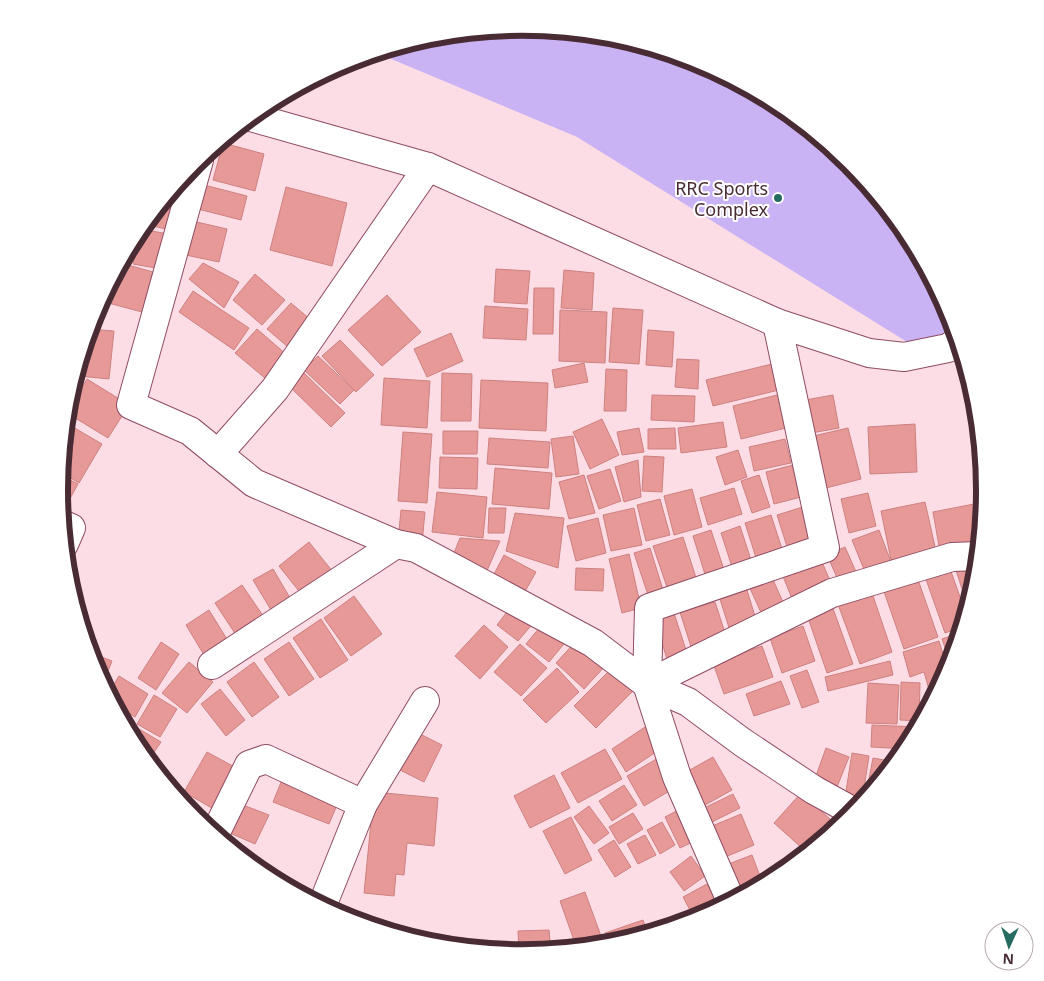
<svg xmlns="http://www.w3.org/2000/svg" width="1044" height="981" font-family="'Noto Sans',sans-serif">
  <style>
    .green { fill: #cab3f5 }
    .building { fill: #e79998; stroke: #cd8181 }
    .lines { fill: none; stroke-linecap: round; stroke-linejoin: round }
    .minor-casing { stroke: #8f4c62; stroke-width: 30 }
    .minor { stroke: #fff; stroke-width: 28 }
    .poi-dot { fill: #256b60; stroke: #fff; stroke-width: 2 }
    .labels { text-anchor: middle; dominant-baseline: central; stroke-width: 4; stroke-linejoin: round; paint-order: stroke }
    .poi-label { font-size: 18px; fill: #492b34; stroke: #fff; text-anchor: end }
    .rim { fill: none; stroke: #492b34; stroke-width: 6 }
  </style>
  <rect width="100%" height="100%" fill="#fddde5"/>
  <!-- green -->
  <polygon class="green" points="522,28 613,36 699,63 779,106 850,163 907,234 950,314 954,326 920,350 577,137 377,53 432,36"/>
  <!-- building -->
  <g class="building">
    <polygon points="223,143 264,154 255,191 213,180"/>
    <polygon points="182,178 170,230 145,224"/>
    <polygon points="204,185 247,196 241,220 198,209"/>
    <polygon points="286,187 347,203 332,266 270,250"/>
    <polygon points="188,220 227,229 219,262 181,254"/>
    <polygon points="141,229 168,234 161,269 133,264"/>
    <polygon points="134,239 130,260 123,259"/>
    <polygon points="121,263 153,272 142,312 101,301"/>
    <polygon points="203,263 239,282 224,308 189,279"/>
    <polygon points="496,269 530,271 527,304 494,302"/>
    <polygon points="564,270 594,273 592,310 561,308"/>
    <polygon points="255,274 285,300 262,325 233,300"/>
    <polygon points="534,288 554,288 553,334 533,334"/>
    <polygon points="193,291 249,328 234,350 179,312"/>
    <polygon points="387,295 421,332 382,366 348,330"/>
    <polygon points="291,303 312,321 288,347 267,329"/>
    <polygon points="485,306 528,309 526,340 483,338"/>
    <polygon points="613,308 643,310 639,364 609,362"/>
    <polygon points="560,310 607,312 605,363 559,361"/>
    <polygon points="90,329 114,331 109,379 79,376 82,354"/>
    <polygon points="257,329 287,355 266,379 235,353"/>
    <polygon points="648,330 674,332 672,367 646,365"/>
    <polygon points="451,333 463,361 427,377 414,349"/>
    <polygon points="340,340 374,375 356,392 322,356"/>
    <polygon points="318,356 354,390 340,404 304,370"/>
    <polygon points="677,359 699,360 698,389 675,387"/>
    <polygon points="584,363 588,382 555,388 552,370"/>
    <polygon points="776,363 783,389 713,406 706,380"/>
    <polygon points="606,369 627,370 626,411 604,411"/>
    <polygon points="304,373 345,413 331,427 290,387"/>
    <polygon points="442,373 472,374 471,421 441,421"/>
    <polygon points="384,378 430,381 427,428 381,425"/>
    <polygon points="87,379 129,405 108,438 67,413"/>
    <polygon points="481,380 548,383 546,431 479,428"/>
    <polygon points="781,394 790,427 741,439 733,406"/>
    <polygon points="652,395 695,396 694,422 651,420"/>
    <polygon points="833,395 839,428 806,434 800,401"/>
    <polygon points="602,419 619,455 590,469 573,432"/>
    <polygon points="723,422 727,447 681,453 678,428"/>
    <polygon points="66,423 102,444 79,483 61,472"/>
    <polygon points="915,424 917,472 870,474 868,427"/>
    <polygon points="639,428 644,452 622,455 617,432"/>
    <polygon points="675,428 676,449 648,449 648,429"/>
    <polygon points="848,428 861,479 822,489 809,437"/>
    <polygon points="443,431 478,431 477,454 443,454"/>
    <polygon points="403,432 432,434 427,503 398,501"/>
    <polygon points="573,436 579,474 556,477 551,439"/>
    <polygon points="489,438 550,442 548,468 487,464"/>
    <polygon points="785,439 791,463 754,471 749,447"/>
    <polygon points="738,450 747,477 725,485 716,457"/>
    <polygon points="644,456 664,457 662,492 642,491"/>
    <polygon points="440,457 478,458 477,489 439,488"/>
    <polygon points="638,460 641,497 624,502 615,467"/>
    <polygon points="797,464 805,496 774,504 766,472"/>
    <polygon points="495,468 552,473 549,509 492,504"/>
    <polygon points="610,469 621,501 599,509 587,476"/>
    <polygon points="60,475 78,484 61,515 59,490"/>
    <polygon points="584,475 595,513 569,519 559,482"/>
    <polygon points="759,475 770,507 752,513 741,481"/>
    <polygon points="734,488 742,514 708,525 700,498"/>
    <polygon points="692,489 702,527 674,535 664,496"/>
    <polygon points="437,492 487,497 483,538 432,532"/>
    <polygon points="868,493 876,526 849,533 841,499"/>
    <polygon points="660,499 670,535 646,541 637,505"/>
    <polygon points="925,502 936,551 891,560 881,511"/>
    <polygon points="974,504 980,538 980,545 940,552 933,512"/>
    <polygon points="806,506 819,544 789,553 777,515"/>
    <polygon points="489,508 506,508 504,533 488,533"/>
    <polygon points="634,508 642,545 611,551 603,515"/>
    <polygon points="401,510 425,512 422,543 398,541"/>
    <polygon points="515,513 564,518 558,568 506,551"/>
    <polygon points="771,515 784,555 758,564 745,523"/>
    <polygon points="598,518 606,553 576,561 567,526"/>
    <polygon points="740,526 753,566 734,573 721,533"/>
    <polygon points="711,530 727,579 708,584 693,536"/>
    <polygon points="879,530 891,562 865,572 852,540"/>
    <polygon points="683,537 698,584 669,593 653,546"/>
    <polygon points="460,538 500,541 486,573 452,558"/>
    <polygon points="309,542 333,572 302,595 279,566"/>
    <polygon points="845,547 857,574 839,582 827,555"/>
    <polygon points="650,548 664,593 649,598 634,553"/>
    <polygon points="818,553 832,585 793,601 780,569"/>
    <polygon points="629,554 641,608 622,613 609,559"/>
    <polygon points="504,555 536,572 523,595 492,578"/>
    <polygon points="948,563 966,614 962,627 945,633 923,571"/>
    <polygon points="954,564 977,564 976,581 972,596 964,595"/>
    <polygon points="576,568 604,569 603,591 575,590"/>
    <polygon points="273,569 293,603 274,615 253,580"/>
    <polygon points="915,571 938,637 904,649 881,583"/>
    <polygon points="771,575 786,609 764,619 748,584"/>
    <polygon points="242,585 266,620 238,638 215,603"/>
    <polygon points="746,587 758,626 731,634 719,596"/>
    <polygon points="870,587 892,652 860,664 836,599"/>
    <polygon points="354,596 382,634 351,656 324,618"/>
    <polygon points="715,602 728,642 693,653 680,612"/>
    <polygon points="831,603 853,664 827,673 806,612"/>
    <polygon points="513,604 535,621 518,641 497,625"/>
    <polygon points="672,607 687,653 667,659 653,614"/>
    <polygon points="209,610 228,641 204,655 186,625"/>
    <polygon points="321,619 348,660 320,678 293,638"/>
    <polygon points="545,621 568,639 549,662 526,644"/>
    <polygon points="484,625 508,647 480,679 455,656"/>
    <polygon points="803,626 815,661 782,673 770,638"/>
    <polygon points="959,633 960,635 951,665 942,639"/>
    <polygon points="578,639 606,665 584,689 556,663"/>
    <polygon points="939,641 948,670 932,700 924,672 910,677 903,652"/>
    <polygon points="161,642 179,654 156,690 138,678"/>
    <polygon points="289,642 314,679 289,696 264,659"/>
    <polygon points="520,644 547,668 521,696 494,672"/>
    <polygon points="762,646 773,677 724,694 713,663"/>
    <polygon points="89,652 112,661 103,684 94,667"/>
    <polygon points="890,661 893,675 828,691 825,677"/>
    <polygon points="189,662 213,682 187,713 162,693"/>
    <polygon points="254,662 279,697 252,717 227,682"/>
    <polygon points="617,663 639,685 596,728 574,706"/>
    <polygon points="557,668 579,692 546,723 523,700"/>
    <polygon points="807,670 819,702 802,708 790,676"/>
    <polygon points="119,676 148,694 135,717 114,704 108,694"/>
    <polygon points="781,681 790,704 754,716 746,694"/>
    <polygon points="901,682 920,683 919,721 900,720"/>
    <polygon points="868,683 899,685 897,724 866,723"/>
    <polygon points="220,689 245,720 226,736 201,704"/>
    <polygon points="154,695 177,709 160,737 137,724"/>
    <polygon points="648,725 662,748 626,772 612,749"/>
    <polygon points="872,725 918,727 906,749 871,747"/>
    <polygon points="134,726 161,742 150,758 140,751 129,733"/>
    <polygon points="418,733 442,745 424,782 400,770"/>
    <polygon points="826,748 849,757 835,792 813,784"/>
    <polygon points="605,749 622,779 578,803 561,773"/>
    <polygon points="207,752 240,770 217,811 184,792"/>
    <polygon points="852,753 869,756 862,801 845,798"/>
    <polygon points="660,757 678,786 644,806 627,776"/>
    <polygon points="713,757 732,790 698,809 679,776"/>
    <polygon points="873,758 890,761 888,770 865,799"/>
    <polygon points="284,775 340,798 329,824 273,802"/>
    <polygon points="554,775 570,808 530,828 514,796"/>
    <polygon points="624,785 637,805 612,821 599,801"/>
    <polygon points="374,792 438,798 434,846 407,843 404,875 396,874 394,896 364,893"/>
    <polygon points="801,793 830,819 803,849 774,823"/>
    <polygon points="733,794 740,808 704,826 696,812"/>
    <polygon points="243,805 269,815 255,844 230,833"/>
    <polygon points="589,806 609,833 594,844 574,817"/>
    <polygon points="686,806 701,838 680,848 665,817"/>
    <polygon points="633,813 643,829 619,844 609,827"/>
    <polygon points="741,814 754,845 718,860 705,829"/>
    <polygon points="571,817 592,860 565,874 543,831"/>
    <polygon points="662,822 675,845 660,854 647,830"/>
    <polygon points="645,835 656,855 638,864 627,844"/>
    <polygon points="614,840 631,867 615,877 598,850"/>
    <polygon points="752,855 763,884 738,897 726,865"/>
    <polygon points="691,856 705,876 684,891 670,872"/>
    <polygon points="778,862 785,871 769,881 763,875"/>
    <polygon points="260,871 310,896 309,899 265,875"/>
    <polygon points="707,884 715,898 691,912 683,897"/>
    <polygon points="585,892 601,936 576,946 560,901"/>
    <polygon points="717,901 720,907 694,920 691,915"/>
    <polygon points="643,920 648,934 610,945 605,933"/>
    <polygon points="549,930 551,951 519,952 518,931"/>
  </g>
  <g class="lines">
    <defs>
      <g id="minor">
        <polyline points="251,117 428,167 777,323 869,353 904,357 948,348 958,341"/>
        <polyline points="199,160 131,405 190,431 254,483 396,544 416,548 593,643 647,684 688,702 742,742 814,790 854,812"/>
        <polyline points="218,454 275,389 428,167"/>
        <polyline points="62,524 71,528 64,544"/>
        <polyline points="212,665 396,544"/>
        <polyline points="647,684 832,593 952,557 979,556"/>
        <polyline points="215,834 249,765 266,759 363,804"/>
        <polyline points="731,901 677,777 647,684 649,608 825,548 777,323"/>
        <polyline points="322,906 363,804 425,701"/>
      </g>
    </defs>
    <!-- minor casing -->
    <use href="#minor" class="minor-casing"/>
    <!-- minor -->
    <use href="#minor" class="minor"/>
  </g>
  <!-- markers -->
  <circle class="poi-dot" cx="778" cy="198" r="5"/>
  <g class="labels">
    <!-- poi labels -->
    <g class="poi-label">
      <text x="768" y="188">RRC Sports<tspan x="768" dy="21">Complex</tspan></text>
    </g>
  </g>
  <!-- crop -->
  <path d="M0 0H1044V981H0ZM68 490a454 454 0 1 1 908 0a454 454 0 1 1-908 0Z" fill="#fff" fill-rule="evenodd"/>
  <path class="rim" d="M68 490a454 454 0 1 1 908 0a454 454 0 1 1-908 0Z"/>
  <!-- north arrow -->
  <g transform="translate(1009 946) rotate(183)"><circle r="24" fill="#ffffff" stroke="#b6aaae"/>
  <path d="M0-4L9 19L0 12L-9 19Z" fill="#256b60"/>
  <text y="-8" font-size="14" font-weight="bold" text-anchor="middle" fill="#492b34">N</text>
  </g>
</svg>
